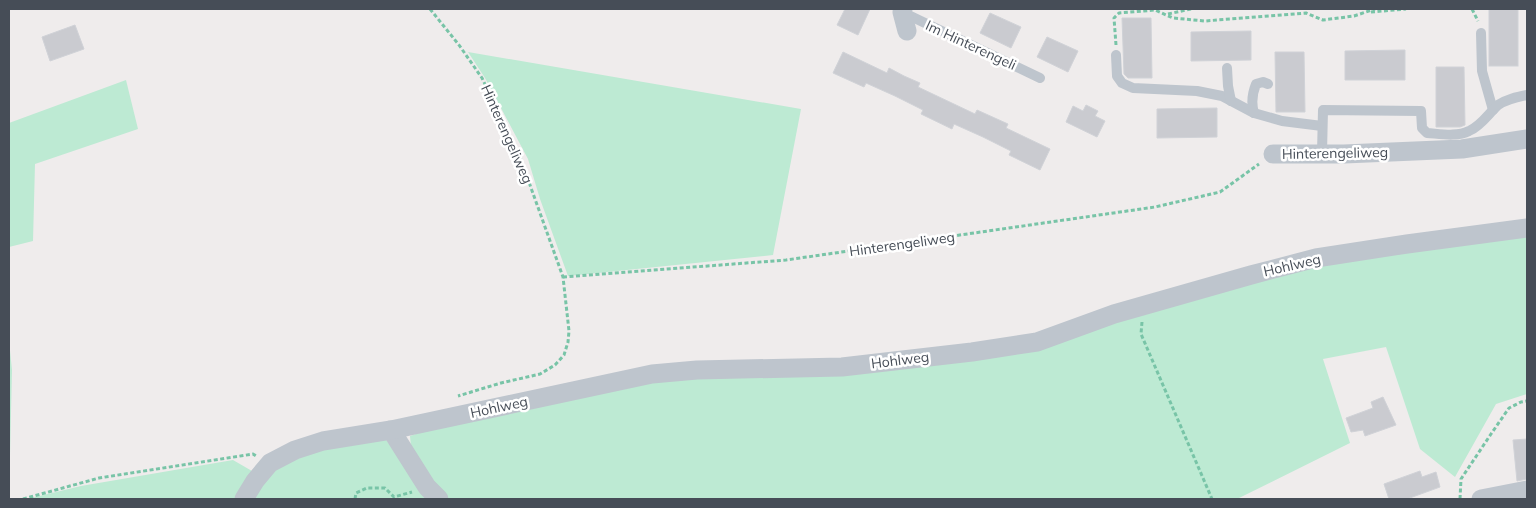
<svg xmlns="http://www.w3.org/2000/svg" width="1536" height="508" font-family="Mulish,sans-serif">
  <style>
    .green { fill: #bdead3 }
    .building { fill: #cacbd0; stroke: #d0d2d7 }
    .lines { fill: none; stroke-linecap: round; stroke-linejoin: round }
    .path { stroke: #78c4a7; stroke-width: 3; stroke-dasharray: 4 2.5; stroke-linecap: butt }
    .service { stroke: #bec5cd; stroke-width: 10 }
    .minor { stroke: #bec5cd; stroke-width: 19 }
    .labels { text-anchor: middle; dominant-baseline: central; stroke-width: 5; stroke-linejoin: round; paint-order: stroke }
    .street-label { font-size: 14px; fill: #464d57; stroke: #fff }
  </style>
  <rect width="100%" height="100%" fill="#efecec"/>
  <!-- green -->
  <g class="green">
    <polygon points="468,52 801,109 773,255 568,276 540,199 528,159 485,78"/>
    <polygon points="126,80 138,129 35,164 33,241 9,247 9,123"/>
    <polygon points="1527,231 1527,394 1496,404 1455,477 1420,449 1386,347 1323,359 1350,443 1237,499 447,499 412,458 410,436 443,425 652,379 1015,350 1230,282"/>
    <polygon points="9,341 12,370 9,499"/>
    <polygon points="383,436 432,499 27,499 81,486 233,460 252,471 326,446"/>
  </g>
  <!-- building -->
  <g class="building">
    <polygon points="845,9 870,9 858,35 837,25"/>
    <rect x="1489" y="9" width="29" height="57"/>
    <polygon points="990,13 1021,27 1011,48 980,33"/>
    <polygon points="1122,18 1151,18 1152,78 1128,78 1124,74"/>
    <polygon points="75,25 84,49 50,61 42,37"/>
    <polygon points="1251,31 1251,60 1191,61 1191,32"/>
    <polygon points="1047,37 1078,51 1068,72 1037,57"/>
    <polygon points="1405,50 1405,80 1345,80 1345,51"/>
    <polygon points="843,52 887,73 889,68 904,76 920,83 918,87 975,114 977,110 1008,124 1006,128 1050,149 1040,170 1009,155 1011,151 983,137 954,124 952,129 921,114 923,110 895,96 866,83 864,87 833,73"/>
    <polygon points="1275,52 1304,52 1305,112 1276,112"/>
    <polygon points="1436,67 1464,67 1465,125 1460,127 1436,127"/>
    <polygon points="1086,105 1098,111 1095,116 1105,121 1097,137 1066,122 1073,106 1083,111"/>
    <polygon points="1217,108 1217,137 1157,138 1157,109"/>
    <polygon points="1383,397 1396,425 1365,436 1363,430 1351,432 1346,418 1373,408 1371,402"/>
    <polygon points="1527,439 1527,479 1517,481 1513,440"/>
    <polygon points="1420,471 1422,477 1436,472 1440,487 1407,499 1389,499 1384,484"/>
  </g>
  <g class="lines">
    <!-- path -->
    <g class="path">
      <polyline points="430,9 459,45 482,78 521,160 563,277 569,331 568,342 564,355 555,365 540,374 501,383 458,396"/>
      <polyline points="1472,9 1478,21"/>
      <polyline points="1371,12 1406,9"/>
      <polyline points="1168,14 1191,9"/>
      <polyline points="1116,45 1114,18 1119,13 1155,10 1173,18 1205,21 1306,13 1323,20 1354,16 1375,9"/>
      <polyline points="563,277 786,260 1155,207 1220,192 1259,164"/>
      <polyline points="1142,322 1141,334 1212,499"/>
      <polyline points="23,499 99,478 253,454 256,456"/>
      <polyline points="355,499 356,493 367,488 385,488 394,497 412,492"/>
      <polyline points="1460,499 1461,479 1491,434 1509,408 1521,402 1527,401"/>
    </g>
    <!-- service -->
    <g class="service">
      <polyline points="902,12 1040,78"/>
      <polyline points="1481,33 1482,71 1493,110"/>
      <polyline points="1116,55 1117,76 1122,83 1133,88 1197,91 1222,96 1254,113 1282,121 1322,126"/>
      <polyline points="1227,68 1228,86 1231,101"/>
      <path d="M1254,113C1251,103 1252,94 1256,84L1263,82L1268,84"/>
      <path d="M1322,153L1323,110L1421,111L1422,128L1427,133C1441,134 1457,137 1469,131C1481,126 1489,113 1498,105C1507,99 1517,97 1527,95"/>
    </g>
    <!-- minor -->
    <g class="minor">
      <polyline points="903,9 902,12 907,31"/>
      <polyline points="1273,154 1344,154 1462,149 1527,139"/>
      <polyline points="391,430 427,487 439,499"/>
      <polyline points="244,499 255,481 270,463 295,450 323,441 391,430 652,374 697,370 842,367 972,352 1037,342 1114,314 1251,275 1316,258 1407,244 1527,228"/>
      <polyline points="1481,499 1527,490"/>
    </g>
  </g>
  <g class="labels">
    <!-- street labels -->
    <g class="street-label">
      <text transform="translate(971 45) rotate(25)">Im Hinterengeli</text>
      <text transform="translate(507 134) rotate(66)">Hinterengeliweg</text>
      <text transform="translate(1335 153) rotate(-1)">Hinterengeliweg</text>
      <text transform="translate(902 244) rotate(-8)">Hinterengeliweg</text>
      <text transform="translate(1292 265) rotate(-13)">Hohlweg</text>
      <text transform="translate(900 360) rotate(-7)">Hohlweg</text>
      <text transform="translate(499 407) rotate(-12)">Hohlweg</text>
    </g>
  </g>
  <!-- border -->
  <rect width="1536" height="508" fill="none" stroke="#464d57" stroke-width="20"/>
</svg>
